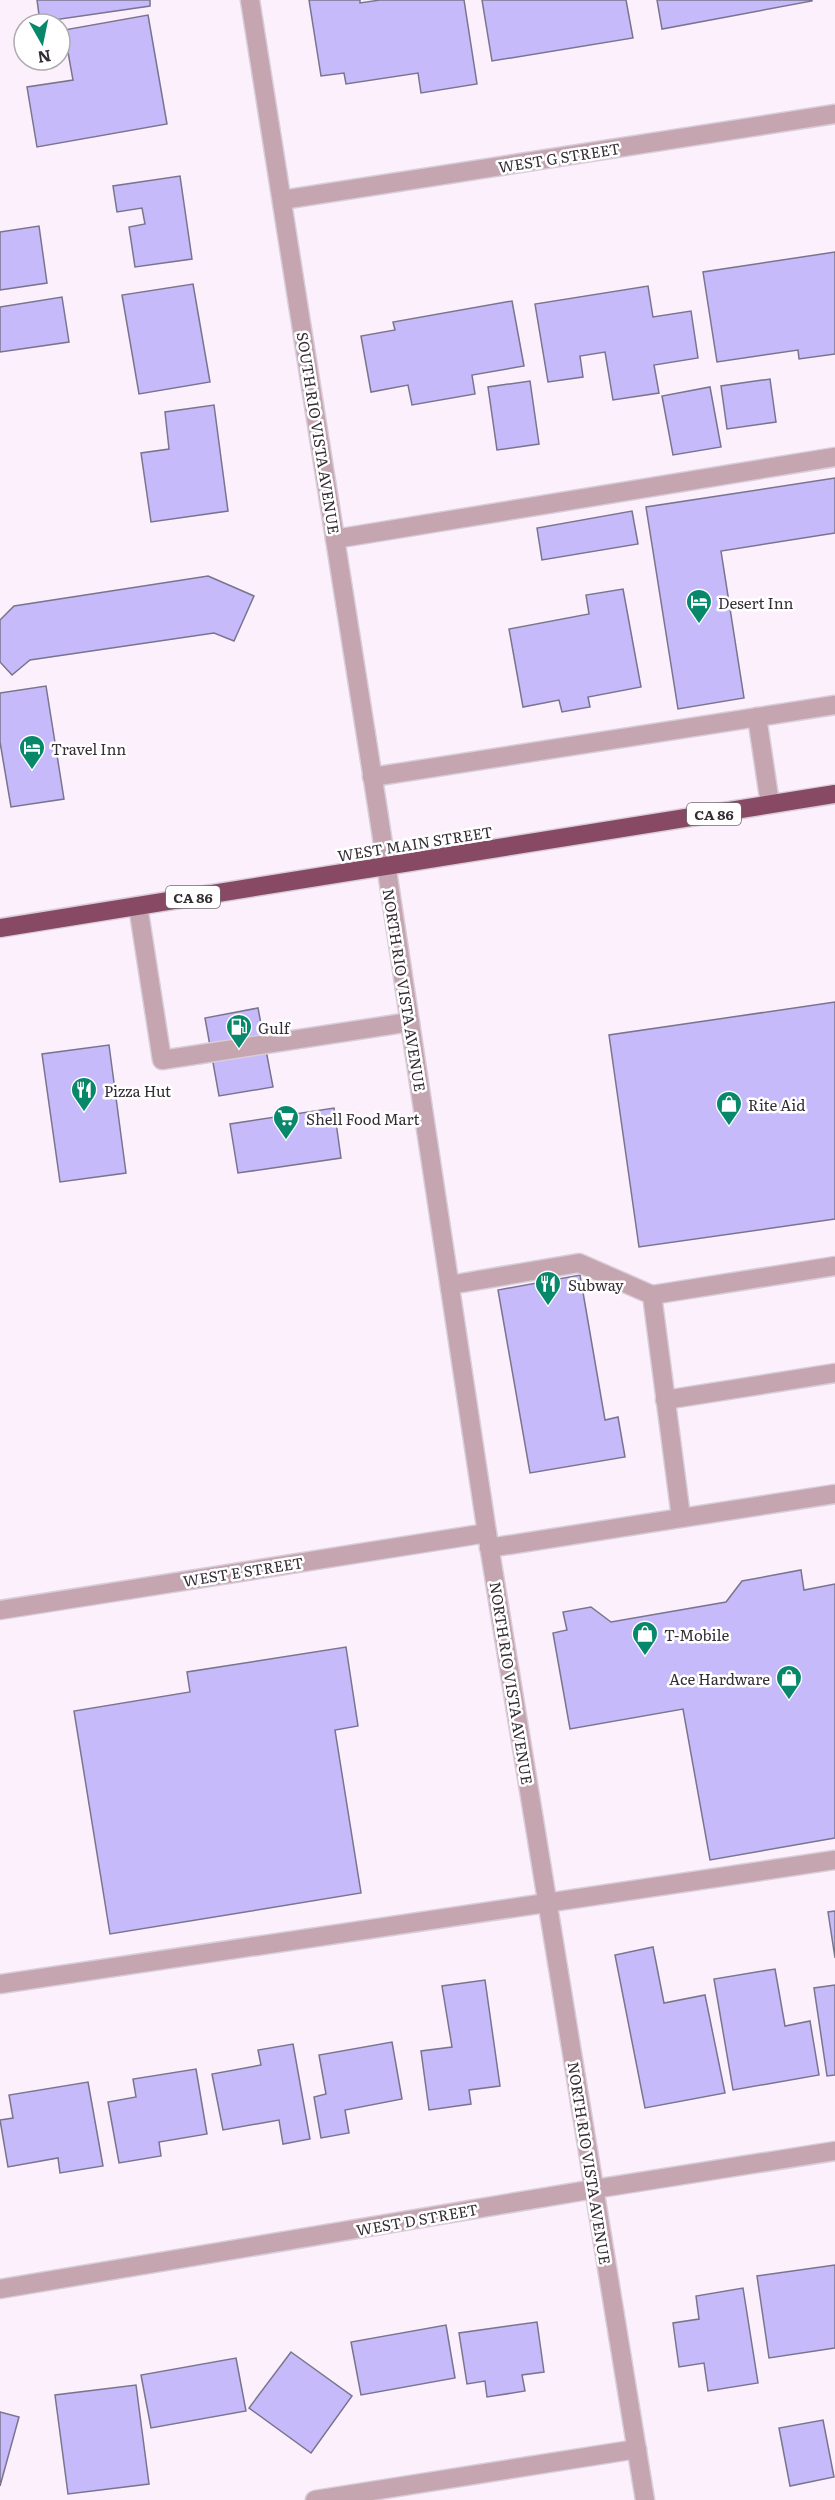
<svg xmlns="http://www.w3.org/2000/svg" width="835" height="2500" font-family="Literata,serif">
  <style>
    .building { fill: #c6bafa; stroke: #79758d; stroke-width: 1.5 }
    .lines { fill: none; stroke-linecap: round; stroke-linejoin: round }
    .minor-casing { stroke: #d8cdd9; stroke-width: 21 }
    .highway-casing { stroke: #d8cdd9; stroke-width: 21 }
    .minor { stroke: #c4a5b0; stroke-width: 18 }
    .highway { stroke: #874964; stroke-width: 18 }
    .labels { text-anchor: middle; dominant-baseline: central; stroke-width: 5; stroke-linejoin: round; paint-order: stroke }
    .shield { fill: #fff; stroke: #726c72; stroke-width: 1.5 }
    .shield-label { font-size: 14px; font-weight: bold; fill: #352d36 }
    .street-label { font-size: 15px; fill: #352d36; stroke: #fff }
    .poi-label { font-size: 15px; fill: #352d36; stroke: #fff; text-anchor: start }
  </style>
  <rect width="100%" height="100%" fill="#fcf0fd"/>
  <!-- building -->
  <g class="building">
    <polygon points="37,0 150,0 150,6 40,22"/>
    <polygon points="309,0 360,0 360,3 380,0 464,0 477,84 421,93 418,73 346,84 344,73 321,76"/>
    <polygon points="482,0 626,0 633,38 492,61"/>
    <polygon points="657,0 812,0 812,1 662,29"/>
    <polygon points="148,15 167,124 37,147 27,87 73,80 64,30"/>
    <polygon points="180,176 192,259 135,267 129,227 145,224 142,208 117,212 113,186"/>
    <polygon points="39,226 47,283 0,290 0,232"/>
    <polygon points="835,252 835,354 799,359 798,350 717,362 703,272"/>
    <polygon points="193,284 210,382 139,394 122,295"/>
    <polygon points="648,286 653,317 691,311 698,358 654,365 659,393 613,400 605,352 580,356 583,377 548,382 535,304"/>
    <polygon points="62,297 69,342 0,352 0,307"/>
    <polygon points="512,301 524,366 472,375 475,394 412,405 408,385 371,392 361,336 395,330 393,322"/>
    <polygon points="770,379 776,422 727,429 721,386"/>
    <polygon points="530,381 539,444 497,450 488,387"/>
    <polygon points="710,387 721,447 673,455 662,396"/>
    <polygon points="214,405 228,511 151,522 141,453 169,449 165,412"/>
    <polygon points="835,478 835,533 721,551 744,698 678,709 646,507"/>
    <polygon points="632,511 638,544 542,560 537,528"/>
    <polygon points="208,576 254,596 234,641 214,633 30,660 12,675 0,662 0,620 14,606"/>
    <polygon points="623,589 641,687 588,697 590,707 562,712 559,700 523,707 509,629 589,614 586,595"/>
    <polygon points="46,686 64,799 11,807 0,742 0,693"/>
    <polygon points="835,1002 835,1219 639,1247 609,1035"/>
    <polygon points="258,1008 273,1087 219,1096 205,1018"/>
    <polygon points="109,1045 126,1173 60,1182 42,1054"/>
    <polygon points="334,1108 341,1158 238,1173 230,1124"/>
    <polygon points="580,1275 605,1420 618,1417 625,1457 530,1473 498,1290"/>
    <polygon points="801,1570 804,1590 835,1584 835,1838 710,1860 683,1709 570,1729 553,1633 567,1630 563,1612 591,1607 611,1622 726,1602 742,1581"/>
    <polygon points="346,1647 358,1726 335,1730 361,1893 110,1934 74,1711 190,1692 187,1672"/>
    <polygon points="835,1911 835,1958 828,1912"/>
    <polygon points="653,1947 664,2003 705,1995 725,2093 645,2108 615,1955"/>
    <polygon points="775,1969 785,2026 810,2021 819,2075 733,2090 714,1979"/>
    <polygon points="485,1980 500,2086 469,2090 471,2104 429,2110 421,2051 452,2047 442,1986"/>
    <polygon points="835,1985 835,2075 827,2076 814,1988"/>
    <polygon points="392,2042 402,2099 345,2110 349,2133 321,2138 314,2097 326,2094 319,2055"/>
    <polygon points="293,2044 310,2139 283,2144 279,2120 223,2130 212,2074 261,2065 258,2050"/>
    <polygon points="196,2069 207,2134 159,2142 161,2156 119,2163 108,2102 136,2097 133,2079"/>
    <polygon points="88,2082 103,2166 60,2173 58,2158 8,2167 0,2120 13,2118 9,2095"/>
    <polygon points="835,2265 835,2348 769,2358 757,2276"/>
    <polygon points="743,2288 758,2383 708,2391 704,2363 679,2367 673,2323 699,2319 696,2296"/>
    <polygon points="537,2322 544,2372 522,2375 525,2391 487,2397 485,2381 467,2384 459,2333"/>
    <polygon points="446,2325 455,2378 361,2395 351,2342"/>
    <polygon points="291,2352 352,2396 311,2453 249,2408"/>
    <polygon points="236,2358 246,2411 151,2428 141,2375"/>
    <polygon points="136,2385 149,2484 68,2494 55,2395"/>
    <polygon points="0,2412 19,2417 0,2486"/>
    <polygon points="823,2420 834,2477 790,2486 779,2428"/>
  </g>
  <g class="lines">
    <defs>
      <g id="minor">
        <polyline points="250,0 378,811 487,1533 645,2500"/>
        <polyline points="282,200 835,114"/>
        <polyline points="335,539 835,457"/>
        <polyline points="757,717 770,804"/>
        <polyline points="372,777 835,705"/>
        <polyline points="138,906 162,1060 410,1022"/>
        <polyline points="450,1285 579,1263 652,1295 681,1517"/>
        <polyline points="652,1295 835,1266"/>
        <polyline points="665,1400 835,1373"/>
        <polyline points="489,1548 835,1494"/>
        <polyline points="0,1610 487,1533"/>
        <polyline points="0,1984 835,1860"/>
        <polyline points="0,2289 594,2189 835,2151"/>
        <polyline points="315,2500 637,2449"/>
      </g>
      <polyline id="highway" points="0,928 835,794"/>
    </defs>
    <!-- minor casing -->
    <use href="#minor" class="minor-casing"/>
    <!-- highway casing -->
    <use href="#highway" class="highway-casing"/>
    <!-- minor -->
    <use href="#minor" class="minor"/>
    <!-- highway -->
    <use href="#highway" class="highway"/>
  </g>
  <!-- icons -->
  <defs>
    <symbol id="hotel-pin" viewBox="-11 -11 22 30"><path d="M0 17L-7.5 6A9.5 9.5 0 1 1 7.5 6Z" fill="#08886b" stroke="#fff"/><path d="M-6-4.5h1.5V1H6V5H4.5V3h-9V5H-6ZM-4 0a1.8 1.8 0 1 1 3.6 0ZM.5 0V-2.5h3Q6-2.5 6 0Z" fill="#fff"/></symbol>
    <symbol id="fuel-pin" viewBox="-11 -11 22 30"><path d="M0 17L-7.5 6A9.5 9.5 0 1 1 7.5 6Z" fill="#08886b" stroke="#fff"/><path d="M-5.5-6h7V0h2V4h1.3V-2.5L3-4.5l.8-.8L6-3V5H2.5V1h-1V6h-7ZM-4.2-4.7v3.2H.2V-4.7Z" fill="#fff"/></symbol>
    <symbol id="restaurant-pin" viewBox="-11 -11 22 30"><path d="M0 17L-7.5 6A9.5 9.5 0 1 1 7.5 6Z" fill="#08886b" stroke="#fff"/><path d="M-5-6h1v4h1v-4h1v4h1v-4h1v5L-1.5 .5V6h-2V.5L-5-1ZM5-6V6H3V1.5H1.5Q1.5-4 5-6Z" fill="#fff"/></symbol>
    <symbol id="shop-pin" viewBox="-11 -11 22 30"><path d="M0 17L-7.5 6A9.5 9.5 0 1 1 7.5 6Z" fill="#08886b" stroke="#fff"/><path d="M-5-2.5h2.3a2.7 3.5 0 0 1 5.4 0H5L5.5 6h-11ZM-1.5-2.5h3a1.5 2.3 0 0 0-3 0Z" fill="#fff"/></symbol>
    <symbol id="supermarket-pin" viewBox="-11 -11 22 30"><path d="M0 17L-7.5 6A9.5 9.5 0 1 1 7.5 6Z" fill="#08886b" stroke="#fff"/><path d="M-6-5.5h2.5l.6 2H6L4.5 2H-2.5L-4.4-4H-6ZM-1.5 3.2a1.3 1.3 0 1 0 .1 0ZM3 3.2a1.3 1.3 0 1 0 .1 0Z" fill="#fff"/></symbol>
  </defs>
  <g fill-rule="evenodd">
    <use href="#hotel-pin" x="684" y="587" width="30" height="40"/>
    <use href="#hotel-pin" x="17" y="733" width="30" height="40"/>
    <use href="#fuel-pin" x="224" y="1012" width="30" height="40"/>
    <use href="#restaurant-pin" x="69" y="1075" width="30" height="40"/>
    <use href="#shop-pin" x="714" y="1089" width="30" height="40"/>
    <use href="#supermarket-pin" x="271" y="1103" width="30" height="40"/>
    <use href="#restaurant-pin" x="533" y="1269" width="30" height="40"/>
    <use href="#shop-pin" x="630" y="1619" width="30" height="40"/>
    <use href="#shop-pin" x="774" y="1663" width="30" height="40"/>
  </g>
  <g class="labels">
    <!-- shield labels -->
    <g class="shield">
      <rect x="687" y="803" width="54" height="22" rx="4.5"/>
      <rect x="166" y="886" width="54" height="22" rx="4.5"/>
    </g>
    <g class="shield-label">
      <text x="714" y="814">CA 86</text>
      <text x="193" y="897">CA 86</text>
    </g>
    <!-- street labels -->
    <g class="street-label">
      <text transform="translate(559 157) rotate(-9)">WEST G STREET</text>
      <text transform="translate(319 433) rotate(81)">SOUTH RIO VISTA AVENUE</text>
      <text transform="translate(415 843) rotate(-9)">WEST MAIN STREET</text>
      <text transform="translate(405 990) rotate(81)">NORTH RIO VISTA AVENUE</text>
      <text transform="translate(243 1571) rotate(-9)">WEST E STREET</text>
      <text transform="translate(512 1683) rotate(81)">NORTH RIO VISTA AVENUE</text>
      <text transform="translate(590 2163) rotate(81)">NORTH RIO VISTA AVENUE</text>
      <text transform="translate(417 2219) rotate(-10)">WEST D STREET</text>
    </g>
    <!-- poi labels -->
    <g class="poi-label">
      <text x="718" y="602">Desert Inn</text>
      <text x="51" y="748">Travel Inn</text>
      <text x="258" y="1027">Gulf</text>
      <text x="104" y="1090">Pizza Hut</text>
      <text x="748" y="1104">Rite Aid</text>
      <text x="306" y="1118">Shell Food Mart</text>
      <text x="568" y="1284">Subway</text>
      <text x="664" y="1634">T-Mobile</text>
      <text x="770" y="1678" text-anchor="end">Ace Hardware</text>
    </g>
  </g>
  <!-- north arrow -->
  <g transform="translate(42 42) rotate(171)"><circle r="28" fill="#ffffff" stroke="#aeabaf" stroke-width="1.5"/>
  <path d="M0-4.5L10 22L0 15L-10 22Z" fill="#08886b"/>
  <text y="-9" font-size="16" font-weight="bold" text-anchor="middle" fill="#352d36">N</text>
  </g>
</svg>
